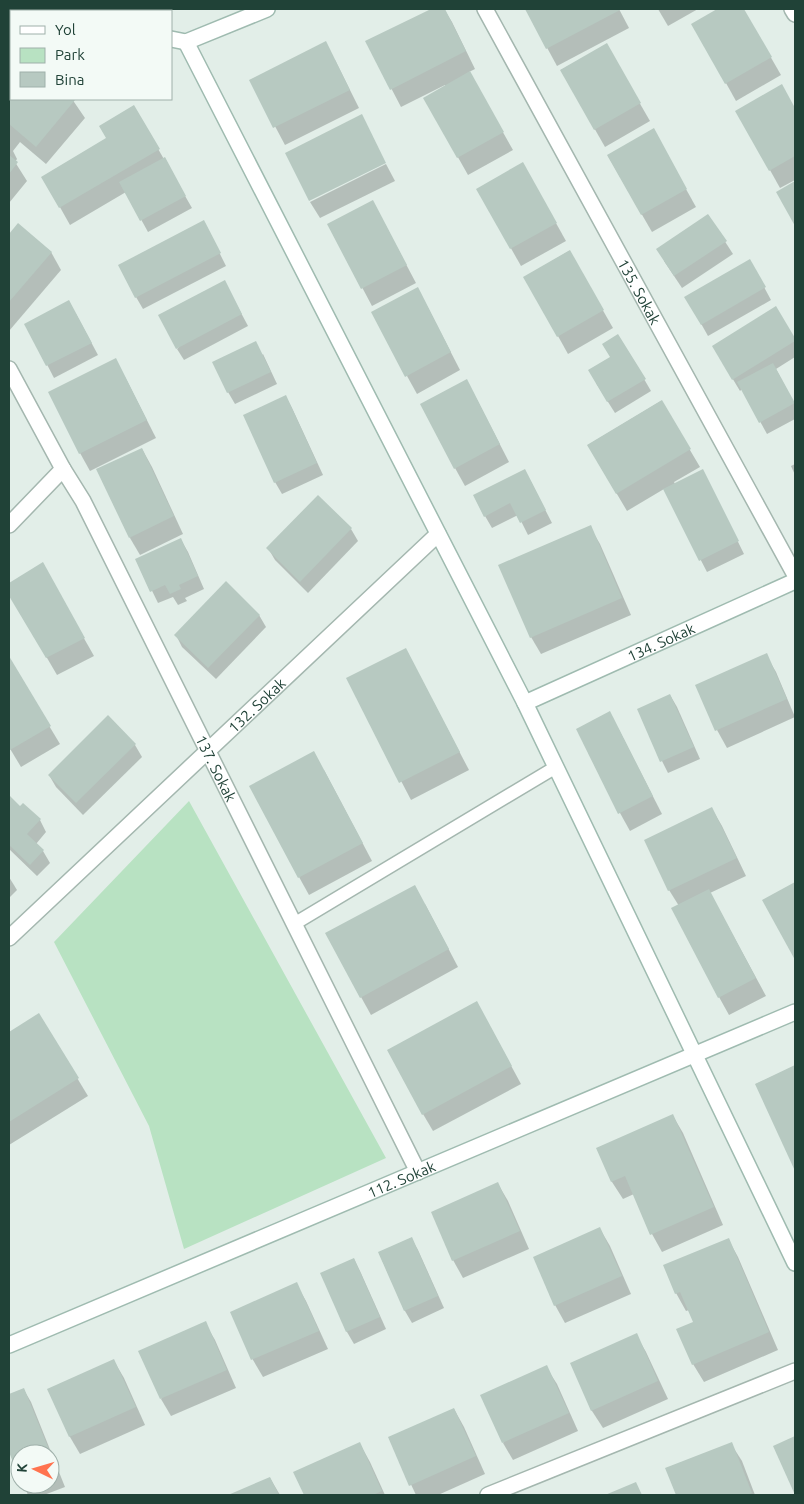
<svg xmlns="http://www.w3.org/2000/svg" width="804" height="1504" font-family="Ubuntu,sans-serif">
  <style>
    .green { fill: #b8e2c2 }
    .shadow { fill: #0003 }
    .building { fill: #b7c9c1 }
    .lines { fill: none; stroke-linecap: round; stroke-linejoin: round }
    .lane-casing { stroke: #a4b7af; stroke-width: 15 }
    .street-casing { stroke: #a4b7af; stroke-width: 18 }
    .secondary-casing { stroke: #9fbbb0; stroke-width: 18 }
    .lane { stroke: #fff; stroke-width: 12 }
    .street { stroke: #fff; stroke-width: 15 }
    .secondary { stroke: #fff; stroke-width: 15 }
    .labels { text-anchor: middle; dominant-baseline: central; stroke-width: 4.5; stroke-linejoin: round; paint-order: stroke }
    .street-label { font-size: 15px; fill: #204237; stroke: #f3faf6 }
  </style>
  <rect width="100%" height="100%" fill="#e2eee8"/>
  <!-- green -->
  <polygon class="green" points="189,801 386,1158 184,1249 149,1126 54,942"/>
  <!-- shadow -->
  <g class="shadow">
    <polygon points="434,9 444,9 452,22 475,69 469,72 513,150 468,175 425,99 446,87 445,85 401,107 367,42"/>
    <polygon points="526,9 619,9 629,28 557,66"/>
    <polygon points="658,9 698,9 668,26"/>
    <polygon points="720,9 743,9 781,75 736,101 693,24"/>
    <polygon points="606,45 650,121 605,147 561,70"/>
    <polygon points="335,60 359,108 285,145 251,81"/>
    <polygon points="9,71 11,73 11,99 72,99 85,118 46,164 20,142 13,151 17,159 15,162 27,181 9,203"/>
    <polygon points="782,86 795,110 795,180 780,188 737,111"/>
    <polygon points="134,107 192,208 148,232 126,192 70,225 43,177 108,139"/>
    <polygon points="653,130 696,207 652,232 608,156"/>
    <polygon points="386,164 395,181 320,218 310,202"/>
    <polygon points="523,164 566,241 521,266 478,190"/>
    <polygon points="373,202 416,283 372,306 329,225"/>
    <polygon points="708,215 733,254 682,288 664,261"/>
    <polygon points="18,225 51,252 61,270 9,331 9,236"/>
    <polygon points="210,234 226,266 143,309 136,297"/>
    <polygon points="569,251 613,328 568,354 525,277"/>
    <polygon points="750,261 771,300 708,336 686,297"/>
    <polygon points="231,294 248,326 184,360 177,349"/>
    <polygon points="427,306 460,370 417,394 407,376"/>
    <polygon points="775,308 795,341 795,357 776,369 795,405 795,419 767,434 742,389 740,391 713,346"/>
    <polygon points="76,314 98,355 54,378 26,324"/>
    <polygon points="263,354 277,384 235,404 228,392"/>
    <polygon points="125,377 156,438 90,471 80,453"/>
    <polygon points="644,379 651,391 615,413 596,383"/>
    <polygon points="286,397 292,408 323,475 282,494 275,482"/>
    <polygon points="476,398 509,462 465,486 455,468"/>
    <polygon points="661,401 700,467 674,482 675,484 709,483 744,554 707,572 664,489 627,511 588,445"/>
    <polygon points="142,449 152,467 183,534 140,555 130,538"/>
    <polygon points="795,464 795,475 791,466"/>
    <polygon points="531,482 552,523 528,535 518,515 492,528 485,516"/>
    <polygon points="590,527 600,544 631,615 541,654 531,637"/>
    <polygon points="351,529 358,541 308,593 275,560 268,548"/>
    <polygon points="181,540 188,552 204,589 185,598 187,601 178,605 173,597 158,603 137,560"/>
    <polygon points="42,564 94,656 57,675 9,593 9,585"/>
    <polygon points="259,615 266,627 216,679 182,647 176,635"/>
    <polygon points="406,650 469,770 411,800 348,679"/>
    <polygon points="766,655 776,672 795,717 727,748 717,730"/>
    <polygon points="9,659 60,744 21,767 9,747"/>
    <polygon points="670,695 677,707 700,759 668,773 662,761"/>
    <polygon points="108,717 135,745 142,757 83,815 56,787 49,775"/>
    <polygon points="619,730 662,814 630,831 620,813"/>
    <polygon points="324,770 372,861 309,895 299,877"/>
    <polygon points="10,798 20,808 40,820 46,832 36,844 43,851 50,863 37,876 9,849"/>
    <polygon points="712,809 722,826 746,876 710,893 766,996 729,1015 719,997 679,906 669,890"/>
    <polygon points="9,877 17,890 9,898"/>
    <polygon points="795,884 795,958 764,901"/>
    <polygon points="425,904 458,967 371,1015 361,997"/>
    <polygon points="39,1015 88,1096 9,1145 9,1033"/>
    <polygon points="487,1021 521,1084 433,1131 423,1114"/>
    <polygon points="795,1066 795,1168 756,1084"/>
    <polygon points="673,1116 683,1133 723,1225 662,1252 652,1234 634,1194 623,1199 612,1182 598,1148"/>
    <polygon points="498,1184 508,1201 529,1249 463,1278 453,1260"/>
    <polygon points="600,1229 610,1246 631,1294 565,1323 555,1305"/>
    <polygon points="411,1238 418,1250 444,1308 412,1323 405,1311 379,1253"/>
    <polygon points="728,1239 738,1257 778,1350 704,1382 693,1364 694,1322 689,1310 686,1311 676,1293"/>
    <polygon points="354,1259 360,1271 386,1329 354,1344 347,1332 322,1274"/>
    <polygon points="296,1284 306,1301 328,1349 263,1377 253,1360 232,1313"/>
    <polygon points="205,1323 215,1340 236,1388 171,1416 161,1399"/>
    <polygon points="636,1335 646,1352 668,1399 603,1428 592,1411 572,1363"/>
    <polygon points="114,1361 124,1378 145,1425 80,1454 70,1437 49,1389"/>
    <polygon points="546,1367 557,1384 578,1431 513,1460 503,1443"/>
    <polygon points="24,1390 31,1402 65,1487 44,1495 28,1495 23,1484 50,1484 50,1454 20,1454 20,1477 9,1449 9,1396"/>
    <polygon points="454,1409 464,1427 485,1474 438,1495 416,1495 389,1438"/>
    <polygon points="795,1437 795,1492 775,1447"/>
    <polygon points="360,1444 370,1462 385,1495 305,1495 295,1473"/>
    <polygon points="731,1444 742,1461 755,1495 677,1495 667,1468"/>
    <polygon points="270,1478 280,1495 231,1495"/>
  </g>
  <!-- building -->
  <g class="building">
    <polygon points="431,9 445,9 466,51 390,90 365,41"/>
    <polygon points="525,9 619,9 620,10 546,49"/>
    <polygon points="717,9 744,9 772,57 725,84 691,24"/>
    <polygon points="326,41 350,90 273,128 249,80"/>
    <polygon points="607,43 641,103 594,130 560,70"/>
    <polygon points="9,69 11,71 11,99 75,100 36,147 9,124"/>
    <polygon points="470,71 504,132 457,158 423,98"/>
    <polygon points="782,84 795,108 795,156 769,171 735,111"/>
    <polygon points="134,105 160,149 59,208 41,177 106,138 99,126"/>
    <polygon points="362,114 386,163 309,201 285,153"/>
    <polygon points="654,128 687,189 641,215 607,155"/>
    <polygon points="9,155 18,162 9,174"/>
    <polygon points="165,157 186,196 140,221 119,182"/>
    <polygon points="523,162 557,223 510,249 476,189"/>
    <polygon points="795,181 795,226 776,192"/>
    <polygon points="373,200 407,265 361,289 327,224"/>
    <polygon points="708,214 727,241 674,276 656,249"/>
    <polygon points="204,220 221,253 135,298 118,265"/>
    <polygon points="18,223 52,252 9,302 9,234"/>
    <polygon points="570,250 604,310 557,337 523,277"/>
    <polygon points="750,259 766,287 701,325 684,297"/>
    <polygon points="225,280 242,314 176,349 158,315"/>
    <polygon points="418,287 451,352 405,377 371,312"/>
    <polygon points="69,300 92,343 46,366 24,324"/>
    <polygon points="776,306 795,338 795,341 732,380 712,346"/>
    <polygon points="618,334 646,379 607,402 588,370 610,357 602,344"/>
    <polygon points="256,341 271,372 227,393 212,362"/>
    <polygon points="116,358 147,420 79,454 48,392"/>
    <polygon points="773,363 795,403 759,423 737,382"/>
    <polygon points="467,379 500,444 454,469 420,404"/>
    <polygon points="286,395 317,463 274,483 243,415"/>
    <polygon points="662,400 691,449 616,494 587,445"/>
    <polygon points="142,448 174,516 129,538 96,469"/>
    <polygon points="525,469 546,510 520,523 510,503 484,517 473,495"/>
    <polygon points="703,469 739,541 699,561 663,489"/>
    <polygon points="318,495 352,528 300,582 266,548"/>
    <polygon points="591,525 622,598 530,638 498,565"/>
    <polygon points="181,538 198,576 179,585 181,589 170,594 165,585 150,592 135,559"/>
    <polygon points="43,562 85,638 46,658 9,596 9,583"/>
    <polygon points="226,581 260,615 208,668 174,635"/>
    <polygon points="406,648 460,752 399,783 346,678"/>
    <polygon points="767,653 787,699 715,731 695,685"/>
    <polygon points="9,656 51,726 10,750 9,748"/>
    <polygon points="670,694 694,747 660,762 637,709"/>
    <polygon points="610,711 653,796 618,814 576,729"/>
    <polygon points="108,715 136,744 76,803 48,775"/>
    <polygon points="314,751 363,843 298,878 249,786"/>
    <polygon points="10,796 20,806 23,803 41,819 27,834 44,850 30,865 9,845"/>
    <polygon points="712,807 737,858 668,891 644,840"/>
    <polygon points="795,882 795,960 762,900"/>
    <polygon points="415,885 449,949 360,998 325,933"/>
    <polygon points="709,889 756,978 718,998 671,908"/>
    <polygon points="477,1001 512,1066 422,1115 387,1050"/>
    <polygon points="39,1013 79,1078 9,1122 9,1032"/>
    <polygon points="795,1065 795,1171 755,1084"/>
    <polygon points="673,1114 714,1207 650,1235 625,1176 611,1182 596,1148"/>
    <polygon points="498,1182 520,1231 452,1261 431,1212"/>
    <polygon points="600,1227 622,1276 554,1306 533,1257"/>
    <polygon points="412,1237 438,1296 404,1311 378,1252"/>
    <polygon points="729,1238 769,1332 692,1365 676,1329 693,1322 680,1292 675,1294 663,1265"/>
    <polygon points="354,1258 380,1317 346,1332 320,1273"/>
    <polygon points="297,1282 319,1331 251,1360 230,1312"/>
    <polygon points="206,1321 227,1370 160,1399 138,1351"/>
    <polygon points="637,1333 658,1381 591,1411 570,1363"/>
    <polygon points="114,1359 136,1407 69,1437 47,1389"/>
    <polygon points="547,1365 569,1413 502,1443 480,1395"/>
    <polygon points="24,1388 59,1474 50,1478 50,1454 20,1454 20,1480 9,1452 9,1394"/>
    <polygon points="454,1408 476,1456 409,1486 388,1437"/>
    <polygon points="795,1436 795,1495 773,1446"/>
    <polygon points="360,1442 382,1491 373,1495 304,1495 293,1472"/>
    <polygon points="732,1442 752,1493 747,1495 676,1495 665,1468"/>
    <polygon points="270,1477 279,1495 228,1495"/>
    <polygon points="636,1482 642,1495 605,1495"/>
  </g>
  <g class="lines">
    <defs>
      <polyline id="lane" points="294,924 556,767"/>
      <g id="street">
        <path id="s1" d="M485,9L795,575"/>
        <polyline points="792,9 795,14"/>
        <path id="s2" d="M9,369L63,469L83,501L418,1172"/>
        <polyline points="9,525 63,469"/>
        <path id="s3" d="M9,938L438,534"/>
        <polyline points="488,1495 795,1371"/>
      </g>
      <g id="secondary">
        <polyline points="9,9 23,11"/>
        <polyline points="171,39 186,42 267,9"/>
        <polyline points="186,42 525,703 795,1263"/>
        <path id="s4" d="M525,703L795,581"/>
        <path id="s5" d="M9,1345L795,1012"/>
      </g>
    </defs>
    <!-- lane casing -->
    <use href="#lane" class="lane-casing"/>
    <!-- street casing -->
    <use href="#street" class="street-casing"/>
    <!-- secondary casing -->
    <use href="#secondary" class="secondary-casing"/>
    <!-- lane -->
    <use href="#lane" class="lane"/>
    <!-- street -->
    <use href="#street" class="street"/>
    <!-- secondary -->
    <use href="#secondary" class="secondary"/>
  </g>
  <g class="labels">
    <!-- street labels -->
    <g class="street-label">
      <text stroke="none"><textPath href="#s1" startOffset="322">135. Sokak</textPath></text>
      <text stroke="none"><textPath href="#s4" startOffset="149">134. Sokak</textPath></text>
      <text stroke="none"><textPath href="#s3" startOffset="340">132. Sokak</textPath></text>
      <text stroke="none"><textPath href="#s2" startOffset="450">137. Sokak</textPath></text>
      <text stroke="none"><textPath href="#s5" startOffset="426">112. Sokak</textPath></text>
    </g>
  </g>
  <!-- border -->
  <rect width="804" height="1504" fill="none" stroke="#204237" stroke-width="20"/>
  <!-- legend -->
  <rect x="10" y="10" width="162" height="90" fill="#f3faf6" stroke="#9fb0aa"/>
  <rect x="20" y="26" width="25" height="8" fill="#ffffff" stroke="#9fb0aa"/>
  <text x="55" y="35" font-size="15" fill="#204237">Yol</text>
  <rect x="20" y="48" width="25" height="15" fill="#b8e2c2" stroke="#9fb0aa"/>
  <text x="55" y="60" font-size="15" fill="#204237">Park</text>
  <rect x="20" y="72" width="25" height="15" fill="#b7c9c1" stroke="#9fb0aa"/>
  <text x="55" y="85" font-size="15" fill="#204237">Bina</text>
  <!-- north arrow -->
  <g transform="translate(35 1469) rotate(275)"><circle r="24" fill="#f3faf6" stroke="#9fb0aa"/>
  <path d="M0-4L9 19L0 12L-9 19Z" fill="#ff734f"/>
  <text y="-8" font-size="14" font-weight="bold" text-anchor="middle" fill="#204237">K</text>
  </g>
</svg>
